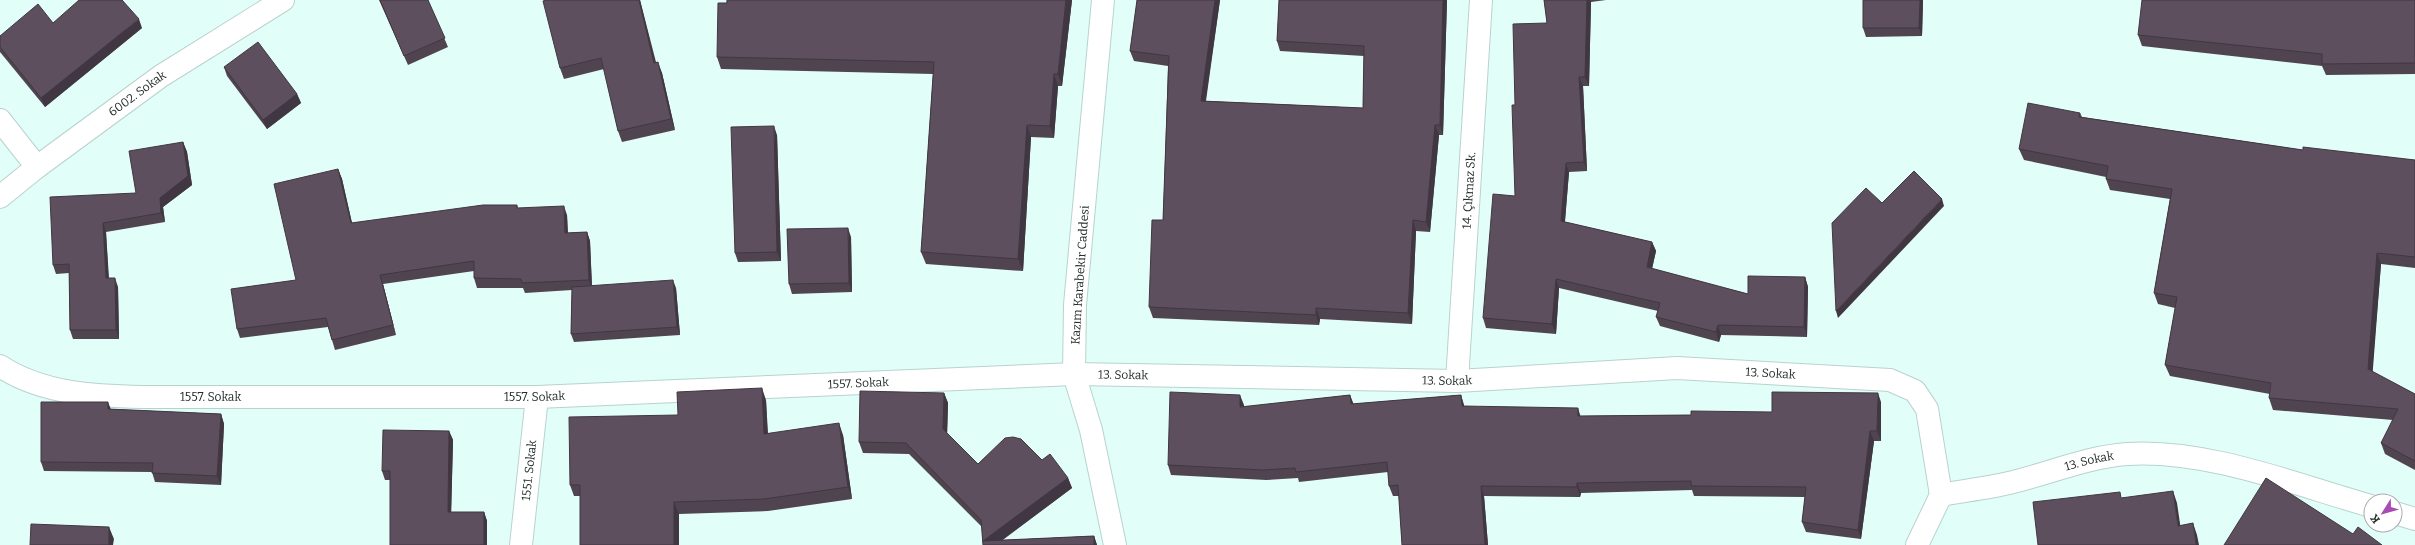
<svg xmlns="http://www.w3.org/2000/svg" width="2415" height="545" font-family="Bitter,serif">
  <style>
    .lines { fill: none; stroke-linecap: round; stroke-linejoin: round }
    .minor-casing { stroke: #b8d3ce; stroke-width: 24 }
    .minor { stroke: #fff; stroke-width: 22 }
    .wall { fill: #504451 }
    .shaded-wall { fill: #413742 }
    .building { fill: #5d4f5e; stroke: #413742 }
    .labels { text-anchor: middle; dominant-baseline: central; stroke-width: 4; stroke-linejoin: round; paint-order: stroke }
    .street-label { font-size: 12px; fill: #242e2c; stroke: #fff }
  </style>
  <rect width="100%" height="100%" fill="#e2fef9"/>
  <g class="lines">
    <defs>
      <g id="minor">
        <polyline points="1103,0 1075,305 1074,374 1091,430 1115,545"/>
        <polyline points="0,120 37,167"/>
        <path id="s1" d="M0,197L37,167L161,76L283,0"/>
        <path id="s2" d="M0,366C42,394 95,396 143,397H537L1074,374L1457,381L1677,368L1890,380L1915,391L1927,409L1941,495C1963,491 1987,488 2009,483C2048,474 2086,457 2127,454C2207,449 2294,484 2371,506"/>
        <path id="s3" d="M1457,381L1481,0"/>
        <polyline points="2395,513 2415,519"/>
        <path id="s4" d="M521,545L537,397"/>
        <polyline points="1917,545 1941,495"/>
      </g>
    </defs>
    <!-- minor casing -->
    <use href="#minor" class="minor-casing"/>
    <!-- minor -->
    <use href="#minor" class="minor"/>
  </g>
  <!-- wall -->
  <g class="wall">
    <polygon points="379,0 428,0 448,47 408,65"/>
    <polygon points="640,0 656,62 662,73 675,130 622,142 618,131 604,69 564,79 560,68"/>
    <polygon points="727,0 1072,0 1062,86 1058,86 1054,138 1031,137 1023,271 926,264 921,252 933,74 721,69 717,57"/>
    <polygon points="1137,0 1220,0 1206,101 1363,108 1364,56 1280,51 1277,41 1279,0 1447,0 1443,135 1439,135 1430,232 1416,231 1412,324 1320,319 1319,325 1153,318 1149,307 1163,220 1168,66 1134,61 1130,51"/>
    <polygon points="1544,0 1606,0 1591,2 1589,86 1583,86 1587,171 1569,172 1565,222 1652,242 1656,251 1652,269 1748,294 1805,277 1808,287 1807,337 1721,335 1719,342 1660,326 1656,317 1658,311 1559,288 1556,334 1486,328 1483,318 1515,196 1515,105 1547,23"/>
    <polygon points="1923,0 1922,36 1866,37 1863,28"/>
    <polygon points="2415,0 2415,74 2326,75 2322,66 2142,46 2138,35"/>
    <polygon points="142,28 45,107 0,52 0,36"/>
    <polygon points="224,67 297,94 301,103 267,129 227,76"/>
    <polygon points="2080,113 2082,117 2303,150 2415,160 2415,268 2381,264 2372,372 2415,394 2415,470 2385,454 2381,443 2393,420 2273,410 2269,398 2270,394 2170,376 2165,365 2175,308 2158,304 2154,293 2170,199 2110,190 2106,179 2106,177 2024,160 2019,149"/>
    <polygon points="777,135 781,261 738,262 735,253"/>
    <polygon points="183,142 187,152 192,185 163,207 165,222 106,232 109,278 118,287 119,339 73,339 70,330 69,273 56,274 53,265 136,193"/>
    <polygon points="338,169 342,179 352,223 517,205 518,208 567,215 568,233 587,232 590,241 592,286 676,288 680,335 574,342 571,334 572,290 525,293 523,288 477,288 474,278 474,271 383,284 396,335 335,350 332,340 328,327 240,338 237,329 296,280"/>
    <polygon points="851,237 852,292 792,294 789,284"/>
    <polygon points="944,393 948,403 947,433 978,464 1042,460 1068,478 1072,488 1002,540 1094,536 1097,545 983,545 982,527 909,454 863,453 859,442"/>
    <polygon points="1350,395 1353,404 1461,395 1464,406 1581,416 1691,415 1772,412 1881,402 1881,441 1874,441 1861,539 1806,532 1802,522 1805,497 1694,496 1692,490 1581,493 1580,497 1484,496 1488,545 1402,545 1399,496 1393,496 1389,486 1388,472 1299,482 1298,478 1266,480 1171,475 1168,465 1244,405 1244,407"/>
    <polygon points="766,400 768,433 843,435 852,499 768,511 679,514 580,496 574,496 570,485 678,415"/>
    <polygon points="111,409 221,414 224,424 221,485 155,482 152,472 44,471 41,462"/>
    <polygon points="449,431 453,440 451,512 484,512 487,521 487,545 390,480 385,480 382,471"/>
  </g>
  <!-- shaded-wall -->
  <g class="shaded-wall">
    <polygon points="639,0 640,0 658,74 654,63"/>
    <polygon points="1066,0 1072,0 1062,86 1058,74"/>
    <polygon points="1215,0 1220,0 1204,111 1201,101"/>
    <polygon points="1443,0 1447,0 1443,135 1440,125"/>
    <polygon points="1587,0 1590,0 1591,2 1589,86 1585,77"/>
    <polygon points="1920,0 1923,0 1922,36 1919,28"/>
    <polygon points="139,19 142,28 45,107 41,98"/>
    <polygon points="658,62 662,73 675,130 671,119"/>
    <polygon points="1054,74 1058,86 1054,138 1050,126"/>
    <polygon points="1579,77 1583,86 1587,171 1584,162"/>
    <polygon points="297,94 301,103 267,129 263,120"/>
    <polygon points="1027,125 1031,137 1023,271 1018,259"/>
    <polygon points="1435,125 1439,135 1430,232 1426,222"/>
    <polygon points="774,126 777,135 781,261 777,252"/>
    <polygon points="183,142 187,152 192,185 163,207 165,222 161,213 160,198"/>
    <polygon points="1566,163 1569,172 1564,231 1561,221"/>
    <polygon points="338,169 342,179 354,232 351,223"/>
    <polygon points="1942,199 1944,206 1838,318 1836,311"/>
    <polygon points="564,206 567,215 568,242 565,233"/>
    <polygon points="1413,220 1416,231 1412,324 1408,313"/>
    <polygon points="103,223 106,232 109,287 106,278"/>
    <polygon points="848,228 851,237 852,292 849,283"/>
    <polygon points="587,232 590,241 592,289 589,280"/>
    <polygon points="1652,242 1656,251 1650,277 1647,267"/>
    <polygon points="2377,253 2381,264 2372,381 2368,369"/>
    <polygon points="380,275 383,284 396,335 393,325"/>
    <polygon points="1805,277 1808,287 1807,337 1804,327"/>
    <polygon points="115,278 118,287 119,339 116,330"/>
    <polygon points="1556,279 1559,288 1556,334 1552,324"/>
    <polygon points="673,280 676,288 680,335 677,327"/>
    <polygon points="1316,308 1320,319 1319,325 1316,315"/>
    <polygon points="1718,325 1721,335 1719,342 1716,332"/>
    <polygon points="762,388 766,400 768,445 764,434"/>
    <polygon points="944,393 948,403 947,439 943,429"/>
    <polygon points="1878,393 1881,402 1881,441 1877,431"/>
    <polygon points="1240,395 1244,405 1244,417 1240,407"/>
    <polygon points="1350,395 1354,405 1351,404"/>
    <polygon points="1461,395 1464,405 1465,416 1462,406"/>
    <polygon points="108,402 112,412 108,409"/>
    <polygon points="1578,408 1581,418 1578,416"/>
    <polygon points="221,414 224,424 221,485 217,476"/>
    <polygon points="839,423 843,435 852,499 848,487"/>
    <polygon points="449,431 453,440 451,521 448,512"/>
    <polygon points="1870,431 1874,441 1861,539 1858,530"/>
    <polygon points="1068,478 1072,488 996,545 983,541"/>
    <polygon points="1577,483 1581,493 1580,497 1577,487"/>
    <polygon points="1481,486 1484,496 1488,545 1485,545"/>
    <polygon points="2173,491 2177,503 2182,537 2178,526"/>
    <polygon points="674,502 679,514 679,545 674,545"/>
    <polygon points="484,512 487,521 487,545 484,545"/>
    <polygon points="2193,523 2197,535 2199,545 2196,545"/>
    <polygon points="109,527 114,539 113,545 109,545"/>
    <polygon points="1094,536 1097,545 1094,545"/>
  </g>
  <!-- building -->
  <g class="building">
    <polygon points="79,0 122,0 139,19 41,98 0,47 0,36 38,4 53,23"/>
    <polygon points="380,0 428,0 445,38 404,56"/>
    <polygon points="546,0 639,0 654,63 658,62 671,119 618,131 601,58 560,68 543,1"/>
    <polygon points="727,0 1066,0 1058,74 1054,74 1050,126 1027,125 1018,259 921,252 934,62 717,57 718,3 727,3"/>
    <polygon points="1137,0 1215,0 1201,101 1363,108 1364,46 1277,41 1279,0 1443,0 1440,125 1435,125 1426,222 1413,220 1408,313 1316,308 1316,315 1149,307 1152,220 1163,220 1169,56 1130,51"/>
    <polygon points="1544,0 1587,0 1585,77 1579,77 1584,162 1566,163 1561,221 1652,242 1647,267 1748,294 1748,276 1805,277 1804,327 1718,325 1716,332 1656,317 1660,303 1556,279 1552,324 1483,318 1493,194 1515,196 1512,105 1515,105 1513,24 1547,23"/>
    <polygon points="1863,0 1920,0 1919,28 1863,28"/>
    <polygon points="2142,0 2415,0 2415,63 2322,64 2322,54 2138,35"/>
    <polygon points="258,42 297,94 263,120 224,67"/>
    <polygon points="2028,103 2080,113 2079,117 2303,150 2303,147 2415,160 2415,257 2377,253 2368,369 2415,394 2415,461 2381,443 2398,409 2269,398 2271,383 2165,365 2177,297 2154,293 2172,189 2106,179 2108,166 2019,149"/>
    <polygon points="774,126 777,252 735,253 731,127"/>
    <polygon points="183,142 188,176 160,198 161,213 103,223 106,278 115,278 116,330 70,330 69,264 53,265 50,197 136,193 129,151"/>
    <polygon points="338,169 351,223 483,205 517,205 517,208 564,206 565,233 587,232 589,280 522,283 521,279 474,278 474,261 380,275 393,325 332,340 326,318 237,329 231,289 296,280 274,184"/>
    <polygon points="1914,171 1942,199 1836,311 1832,223 1866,188 1882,203"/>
    <polygon points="848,228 849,283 789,284 787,229"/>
    <polygon points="673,280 677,327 571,334 572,287"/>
    <polygon points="762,388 764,434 839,423 848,487 764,499 674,502 674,545 580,545 580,485 570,485 569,417 678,415 677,392"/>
    <polygon points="860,391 944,393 943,429 978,464 1005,438 1013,437 1021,439 1042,460 1050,454 1068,478 983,541 1094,536 1094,545 983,545 981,520 906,443 859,442"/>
    <polygon points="1170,392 1240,395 1240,407 1350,395 1351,404 1461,395 1462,406 1578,408 1578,416 1691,415 1691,411 1772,412 1772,392 1878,393 1877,431 1870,431 1858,530 1802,522 1806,487 1691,486 1691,481 1577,483 1577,487 1481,486 1485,545 1402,545 1398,485 1389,486 1387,462 1296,472 1295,468 1263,470 1168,465"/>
    <polygon points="41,402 108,402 108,409 221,414 217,476 152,473 153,463 41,462"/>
    <polygon points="383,430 449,431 448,512 484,512 484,545 390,545 390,471 382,471"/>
    <polygon points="2266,478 2353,534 2358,527 2382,545 2224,545"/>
    <polygon points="2173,491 2178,526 2193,523 2196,545 2038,545 2033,502 2120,492 2121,498"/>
    <polygon points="31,524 109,527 109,545 30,545"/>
  </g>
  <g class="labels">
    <!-- street labels -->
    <g class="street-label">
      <text stroke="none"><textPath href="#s1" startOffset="172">6002. Sokak</textPath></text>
      <text stroke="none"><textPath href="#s3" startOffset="191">14. Çıkmaz Sk.</textPath></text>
      <text transform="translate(1080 275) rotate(-86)">Kazım Karabekir Caddesi</text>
      <text stroke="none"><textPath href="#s2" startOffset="1777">13. Sokak</textPath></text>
      <text stroke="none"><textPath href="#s2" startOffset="1129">13. Sokak</textPath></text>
      <text stroke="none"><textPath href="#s2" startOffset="1453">13. Sokak</textPath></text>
      <text stroke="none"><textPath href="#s2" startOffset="864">1557. Sokak</textPath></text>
      <text stroke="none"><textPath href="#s2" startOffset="540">1557. Sokak</textPath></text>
      <text stroke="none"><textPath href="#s2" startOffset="216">1557. Sokak</textPath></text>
      <text stroke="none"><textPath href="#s2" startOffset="2185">13. Sokak</textPath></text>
      <text stroke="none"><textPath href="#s4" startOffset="75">1551. Sokak</textPath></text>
    </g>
  </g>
  <!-- north arrow -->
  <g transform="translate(2383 513) rotate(233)"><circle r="19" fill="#ffffff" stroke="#a7abab"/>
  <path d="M0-3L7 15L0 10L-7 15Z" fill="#a94bb4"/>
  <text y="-6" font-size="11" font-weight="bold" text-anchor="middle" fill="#242e2c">K</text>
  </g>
</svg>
